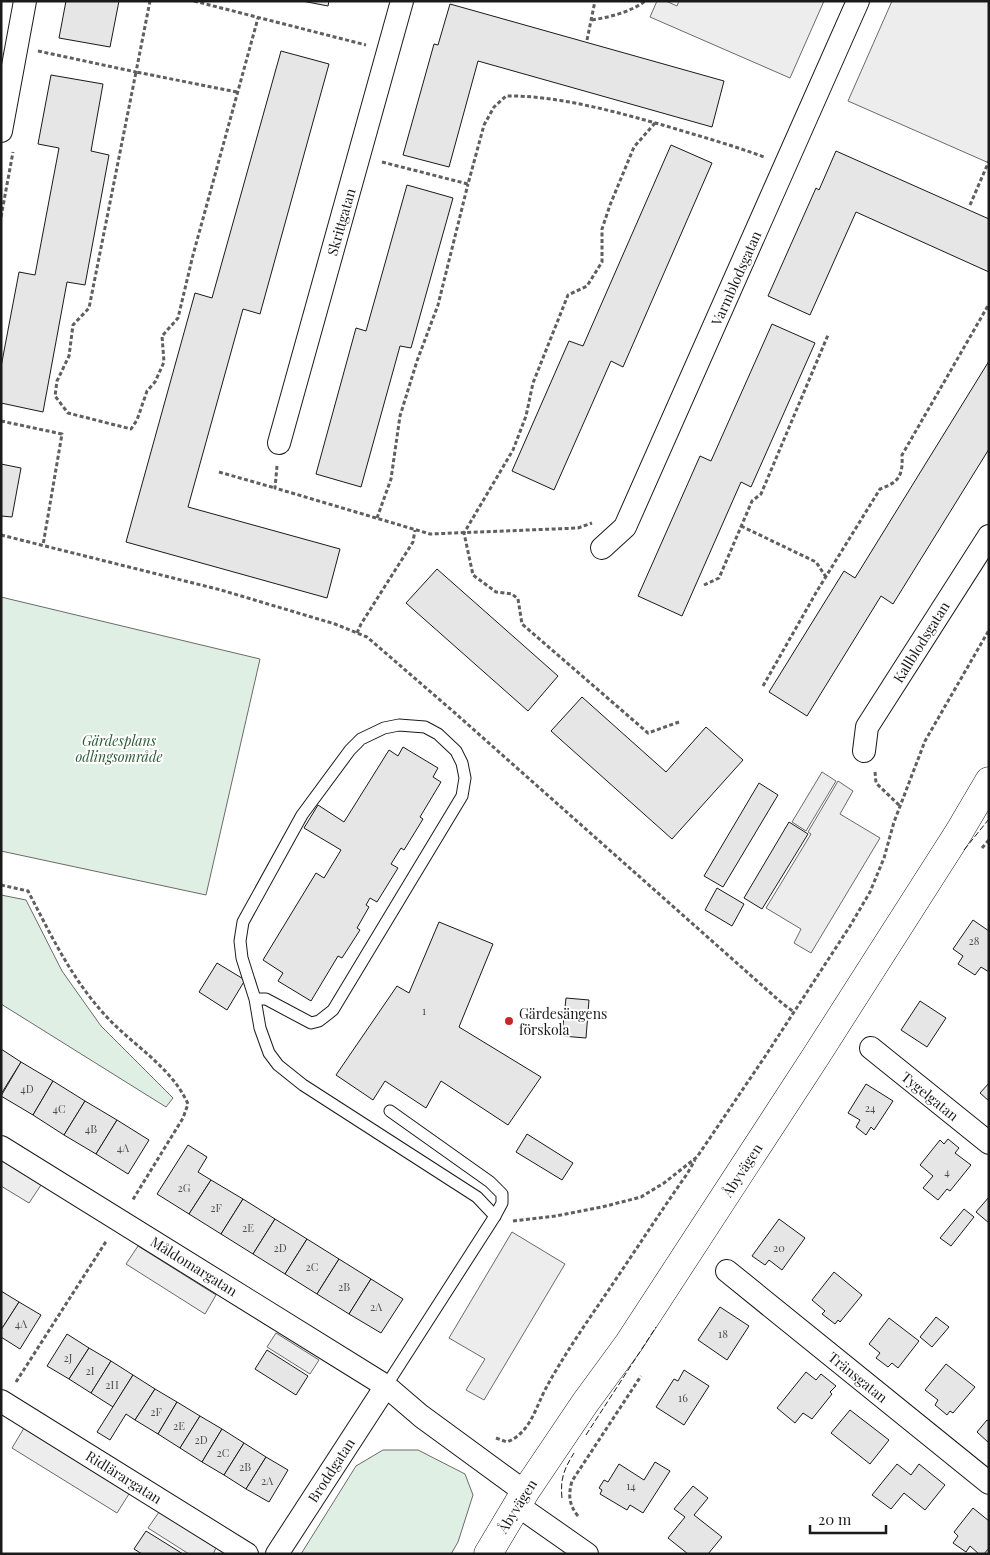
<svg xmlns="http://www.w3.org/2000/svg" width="990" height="1555" font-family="'Playfair Display',serif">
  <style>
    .green { fill: #e0efe3; stroke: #6a6a6a }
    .parking { fill: #ededed; stroke: #6a6a6a }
    .building { fill: #e6e6e6; stroke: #1a1a1a }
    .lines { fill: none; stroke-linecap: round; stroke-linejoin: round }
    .service-casing { stroke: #1a1a1a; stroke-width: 13 }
    .minor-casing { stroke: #1a1a1a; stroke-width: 24 }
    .tertiary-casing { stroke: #1a1a1a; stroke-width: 29 }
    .path { stroke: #5f5f5f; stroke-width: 3; stroke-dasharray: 4 2.5; stroke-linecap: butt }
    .service { stroke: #fff; stroke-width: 11 }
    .minor { stroke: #fff; stroke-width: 22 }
    .tertiary { stroke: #fff; stroke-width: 28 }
    .fence { stroke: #1a1a1a; stroke-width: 1; stroke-dasharray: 6 2.5; stroke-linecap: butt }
    .poi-dot { fill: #c62828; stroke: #fff; stroke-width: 2 }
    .labels { text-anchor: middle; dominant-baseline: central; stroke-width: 4; stroke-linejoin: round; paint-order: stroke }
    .number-label { font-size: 11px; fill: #4d4d4d }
    .street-label { font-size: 14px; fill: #1a1a1a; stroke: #fff }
    .park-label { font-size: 14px; font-style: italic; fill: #2b5a34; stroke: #fff }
    .poi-label { font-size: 14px; fill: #1a1a1a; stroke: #fff; text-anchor: start }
  </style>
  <rect width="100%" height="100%" fill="#fff"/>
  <!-- green -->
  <g class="green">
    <polygon points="1,597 260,659 206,895 1,851"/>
    <polygon points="1,895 26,900 62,971 101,1026 173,1098 166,1107 1,1004"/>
    <polygon points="383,1450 418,1450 465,1474 473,1495 458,1542 451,1554 301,1554 356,1466"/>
  </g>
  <!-- parking -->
  <g class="parking">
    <polygon points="657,1 666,1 677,6 679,1 824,1 790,78 650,17"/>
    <polygon points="892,1 989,1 989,163 848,101"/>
    <polygon points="822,772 836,781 806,831 792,822"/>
    <polygon points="838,781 853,791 840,814 880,838 811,953 794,943 801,929 766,908 811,834 808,832"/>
    <polygon points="1,1160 41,1185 29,1203 1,1186"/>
    <polygon points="512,1232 565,1264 484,1400 466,1390 485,1359 449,1338"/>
    <polygon points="138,1246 216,1295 205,1314 126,1264"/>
    <polygon points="276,1333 319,1360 310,1374 267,1347"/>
    <polygon points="24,1428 129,1494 117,1513 12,1448"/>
    <polygon points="159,1512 216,1548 213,1554 189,1554 148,1528"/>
  </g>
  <!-- building -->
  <g class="building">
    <polygon points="66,1 119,1 110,47 59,38"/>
    <polygon points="302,1 329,1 328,6"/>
    <polygon points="450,4 724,81 712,127 478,61 449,167 403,155 434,44 438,45"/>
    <polygon points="281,51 329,64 260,314 243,309 188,507 340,549 327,598 126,542 195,293 212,298"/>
    <polygon points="51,75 103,84 91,151 109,155 85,285 67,282 43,412 1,403 1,367 19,272 35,275 59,148 38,144"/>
    <polygon points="671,145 712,163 623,367 611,361 554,490 512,471 569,341 583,346"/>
    <polygon points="836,151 989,219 989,272 856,212 810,315 768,296 816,188 819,190"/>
    <polygon points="407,185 453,198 411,348 400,346 361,487 316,474 356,328 366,331"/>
    <polygon points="772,324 815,343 751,487 741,482 682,616 638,596 700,456 711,461"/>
    <polygon points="989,361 989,449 893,604 881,596 807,716 769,692 844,571 855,578"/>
    <polygon points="1,464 21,468 12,517 1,516"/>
    <polygon points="437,569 558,676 528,711 406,603"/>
    <polygon points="582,697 666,772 706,727 743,760 672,839 551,731"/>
    <polygon points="403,747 438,768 433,777 441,782 420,817 423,819 404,850 401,848 391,864 398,868 377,902 370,898 366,905 369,907 357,928 360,930 342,958 338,956 311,1001 278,981 283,973 263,960 316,873 324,878 341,850 304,828 318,805 344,822 389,750 398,756"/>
    <polygon points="759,783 778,795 723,887 704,876"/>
    <polygon points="789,822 808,834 762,909 744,898"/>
    <polygon points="717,888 744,904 732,926 705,910"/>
    <polygon points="973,920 989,931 989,972 981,967 975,975 958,964 963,956 953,949"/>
    <polygon points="439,922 493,944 459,1027 541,1077 508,1125 441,1081 426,1108 385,1081 373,1100 336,1075 397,986 409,993"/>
    <polygon points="217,963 245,980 227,1010 199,992"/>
    <polygon points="566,998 589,1000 586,1038 562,1036"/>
    <polygon points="920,1001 946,1018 927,1047 901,1030"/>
    <polygon points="1,1049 21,1062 1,1094"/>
    <polygon points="21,1062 53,1081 33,1115 1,1096"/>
    <polygon points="53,1081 85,1101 64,1135 33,1115"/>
    <polygon points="989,1083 989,1101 980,1093"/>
    <polygon points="866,1084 893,1101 874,1130 871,1127 866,1135 856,1127 860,1120 848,1113"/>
    <polygon points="85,1101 117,1120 96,1154 64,1135"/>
    <polygon points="117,1120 149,1140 128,1174 96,1154"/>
    <polygon points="527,1134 573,1163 562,1180 516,1152"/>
    <polygon points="948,1139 959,1148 955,1153 971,1165 950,1191 947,1189 938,1200 923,1188 933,1176 920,1165 940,1140 944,1144"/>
    <polygon points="188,1145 207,1157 198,1172 211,1180 189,1214 157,1194"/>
    <polygon points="211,1180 243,1199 221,1234 189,1214"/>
    <polygon points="989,1197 989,1223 976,1212"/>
    <polygon points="243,1199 275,1219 253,1254 221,1234"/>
    <polygon points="964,1209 974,1217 951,1246 940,1238"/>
    <polygon points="275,1219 307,1239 285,1274 253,1254"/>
    <polygon points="779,1219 805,1238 782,1270 769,1260 765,1265 752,1256"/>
    <polygon points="307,1239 339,1259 317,1294 285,1274"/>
    <polygon points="339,1259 371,1279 349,1314 317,1294"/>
    <polygon points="834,1272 862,1295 840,1322 838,1320 835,1324 822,1314 825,1311 812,1300"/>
    <polygon points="371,1279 403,1299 381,1333 349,1314"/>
    <polygon points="1,1291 19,1302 1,1330"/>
    <polygon points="19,1302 41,1315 20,1349 1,1337 1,1330"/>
    <polygon points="720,1307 749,1326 727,1360 698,1340"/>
    <polygon points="936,1317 949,1327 932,1347 920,1337"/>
    <polygon points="889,1318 919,1341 898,1368 892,1363 888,1367 876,1358 880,1353 869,1344"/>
    <polygon points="67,1334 89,1348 69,1379 47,1366"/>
    <polygon points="89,1348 111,1361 91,1393 69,1379"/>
    <polygon points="267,1350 308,1376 296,1395 255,1369"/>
    <polygon points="111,1361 133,1375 113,1407 91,1393"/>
    <polygon points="946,1364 975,1387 953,1413 950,1411 947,1415 935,1405 938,1400 925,1390"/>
    <polygon points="684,1370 709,1386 684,1425 656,1407 674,1379 678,1381"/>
    <polygon points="806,1372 816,1380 821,1374 836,1386 830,1392 832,1394 812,1419 803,1413 795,1423 777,1408"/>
    <polygon points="133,1375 155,1389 135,1420 126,1414 110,1440 97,1432"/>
    <polygon points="155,1389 177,1402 158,1434 135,1420"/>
    <polygon points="177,1402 200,1416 180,1448 158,1434"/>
    <polygon points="850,1410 889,1440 870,1464 831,1433"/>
    <polygon points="200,1416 222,1429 202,1462 180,1448"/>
    <polygon points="987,1420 989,1421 989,1443 977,1432"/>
    <polygon points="222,1429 244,1443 224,1475 202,1462"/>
    <polygon points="244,1443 266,1457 246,1489 224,1475"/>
    <polygon points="266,1457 288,1470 269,1502 246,1489"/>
    <polygon points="655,1462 670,1471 643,1513 630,1505 627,1510 600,1494 602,1490 599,1488 604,1480 608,1482 619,1464 644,1480"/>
    <polygon points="897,1464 911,1475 919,1464 945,1485 925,1510 904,1493 891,1509 872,1495"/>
    <polygon points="693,1486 708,1498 694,1515 722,1537 708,1554 688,1554 668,1538 685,1517 674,1509"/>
    <polygon points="973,1508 989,1521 989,1548 984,1554 979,1554 970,1546 966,1552 953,1543 958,1536 954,1532"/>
    <polygon points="146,1531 183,1554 142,1554 134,1549"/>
  </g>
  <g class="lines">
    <defs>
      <g id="service">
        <polyline points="255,999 266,999 311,1023 319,1021 333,1010 462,796 465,778 462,763 456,751 438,734 425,727 399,725 384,728 361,739 350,750 302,815 243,922 240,941 242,958 255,999 260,1028 269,1053 278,1065 303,1085 477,1197 495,1216"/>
        <polyline points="386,1386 495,1216 502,1203 502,1194 490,1182 390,1111"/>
      </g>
      <g id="minor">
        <polyline points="1,131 25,1"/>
        <polyline points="279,443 402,1"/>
        <polyline points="602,548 625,527 858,1"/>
        <polyline points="864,751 867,727 989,536"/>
        <polyline points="871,1048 989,1143"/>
        <polyline points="1,1147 386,1386 421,1416 525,1492"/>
        <polyline points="727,1271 989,1483"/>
        <polyline points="1,1401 247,1554"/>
        <polyline points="517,1505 587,1554"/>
        <polyline points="277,1554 386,1386"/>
      </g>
      <polyline id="tertiary" points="488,1554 525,1492 585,1403 629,1343 816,1056 959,832 989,781"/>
    </defs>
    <!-- service casing -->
    <use href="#service" class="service-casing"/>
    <!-- minor casing -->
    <use href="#minor" class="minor-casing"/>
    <!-- tertiary casing -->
    <use href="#tertiary" class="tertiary-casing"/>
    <!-- path -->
    <g class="path">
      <polyline points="194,1 366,45"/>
      <path d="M592,20C610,17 631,12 645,1"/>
      <polyline points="587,40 595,1"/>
      <polyline points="38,51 136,72 150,1"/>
      <polyline points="237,92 136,72 89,308 73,325 69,356 57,381 55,396 68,413 131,429 137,420 147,391 155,382 164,362 162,336 178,318 193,255 258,18"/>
      <polyline points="655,123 634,147 610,205 602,229 602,262 587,286 568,295 533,383 526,416 513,450 464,533 473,575 496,592 512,594 518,599 522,624 648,733 679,722"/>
      <path d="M382,162L468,184L484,125L494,107L506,96C556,95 617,112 666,126C699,136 732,145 764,157"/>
      <polyline points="970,205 989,161"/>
      <polyline points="1,217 13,152"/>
      <polyline points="1,421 62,434 43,545"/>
      <polyline points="277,466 275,488 430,534 578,528 592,523"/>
      <polyline points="219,472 275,488"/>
      <polyline points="377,518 391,479 400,416 417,361 438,305 468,184"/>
      <polyline points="741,526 816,562 826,577"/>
      <polyline points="1,535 221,590 335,624 367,637 455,713 783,1004 794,1012"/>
      <polyline points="704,585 719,578 752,501 761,494 828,335"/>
      <polyline points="357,633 361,624 413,542 415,530"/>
      <path d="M763,686L817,591L880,489C899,482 903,476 902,455L989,304"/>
      <polyline points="875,772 876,783 900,806"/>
      <polyline points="982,848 989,840"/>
      <path d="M1,885L28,891C51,935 71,978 105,1015C132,1045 171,1066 188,1104L183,1118L132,1201"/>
      <polyline points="513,1221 556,1216 602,1207 641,1197 664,1183 697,1157 764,1058 850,926 870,892 884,858 894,822 925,741 989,630"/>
      <polyline points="16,1382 107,1240"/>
      <path d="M496,1438L507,1442C530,1433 535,1409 546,1388C565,1353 589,1319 612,1285C637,1248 661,1211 687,1174L695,1160"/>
      <path d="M578,1516C569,1505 568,1495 572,1481L641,1376"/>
    </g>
    <!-- service -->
    <use href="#service" class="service"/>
    <!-- minor -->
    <use href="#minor" class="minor"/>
    <!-- tertiary -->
    <use href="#tertiary" class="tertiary"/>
    <!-- fence -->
    <g class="fence">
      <polyline points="964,850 989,819"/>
      <polyline points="586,1435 656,1327"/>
      <path d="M562,1498C560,1479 564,1469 574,1453"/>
    </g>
  </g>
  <!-- markers -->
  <circle class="poi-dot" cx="509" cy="1021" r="5"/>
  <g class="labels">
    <!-- number labels -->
    <g class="number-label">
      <text x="974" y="940">28</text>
      <text x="424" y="1010">1</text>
      <text x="27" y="1088">4D</text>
      <text x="870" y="1107">24</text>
      <text x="59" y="1108">4C</text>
      <text x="91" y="1128">4B</text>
      <text x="123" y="1147">4A</text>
      <text x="947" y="1171">4</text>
      <text x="184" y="1187">2G</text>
      <text x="216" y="1207">2F</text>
      <text x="248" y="1227">2E</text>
      <text x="280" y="1247">2D</text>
      <text x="779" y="1247">20</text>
      <text x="312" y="1266">2C</text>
      <text x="344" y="1286">2B</text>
      <text x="376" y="1306">2A</text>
      <text x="21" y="1323">4A</text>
      <text x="723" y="1333">18</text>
      <text x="68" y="1357">2J</text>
      <text x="90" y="1370">2I</text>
      <text x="112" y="1384">2H</text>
      <text x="683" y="1397">16</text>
      <text x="156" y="1411">2F</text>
      <text x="179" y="1425">2E</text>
      <text x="201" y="1439">2D</text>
      <text x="223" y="1452">2C</text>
      <text x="245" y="1466">2B</text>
      <text x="267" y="1480">2A</text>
      <text x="631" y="1485">14</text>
    </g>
    <!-- street labels -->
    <g class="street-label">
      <text transform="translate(341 222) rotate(-74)">Skrittgatan</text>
      <text transform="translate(736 278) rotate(-66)">Varmblodsgatan</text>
      <text transform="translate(921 642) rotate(-58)">Kallblodsgatan</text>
      <text transform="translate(930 1096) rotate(39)">Tygelgatan</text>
      <text transform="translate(742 1170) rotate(-57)">Åbyvägen</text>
      <text transform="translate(194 1266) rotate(32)">Måldomargatan</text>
      <text transform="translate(858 1377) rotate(39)">Tränsgatan</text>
      <text transform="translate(331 1470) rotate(-57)">Broddgatan</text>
      <text transform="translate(124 1477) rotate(32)">Ridlärargatan</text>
      <text transform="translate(517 1506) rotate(-58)">Åbyvägen</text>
    </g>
    <!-- park labels -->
    <g class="park-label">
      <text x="119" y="740">Gärdesplans<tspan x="119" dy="16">odlingsområde</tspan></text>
    </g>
    <!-- poi labels -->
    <g class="poi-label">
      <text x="519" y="1013">Gärdesängens<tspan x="519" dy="16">förskola</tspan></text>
    </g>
  </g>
  <!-- border -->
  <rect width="990" height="1555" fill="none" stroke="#1a1a1a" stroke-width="5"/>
  <!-- scale -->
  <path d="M810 1525v8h76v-8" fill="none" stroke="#1a1a1a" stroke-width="2.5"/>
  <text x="818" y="1525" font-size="15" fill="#1a1a1a" stroke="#ffffff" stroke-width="4" paint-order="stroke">20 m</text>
</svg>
